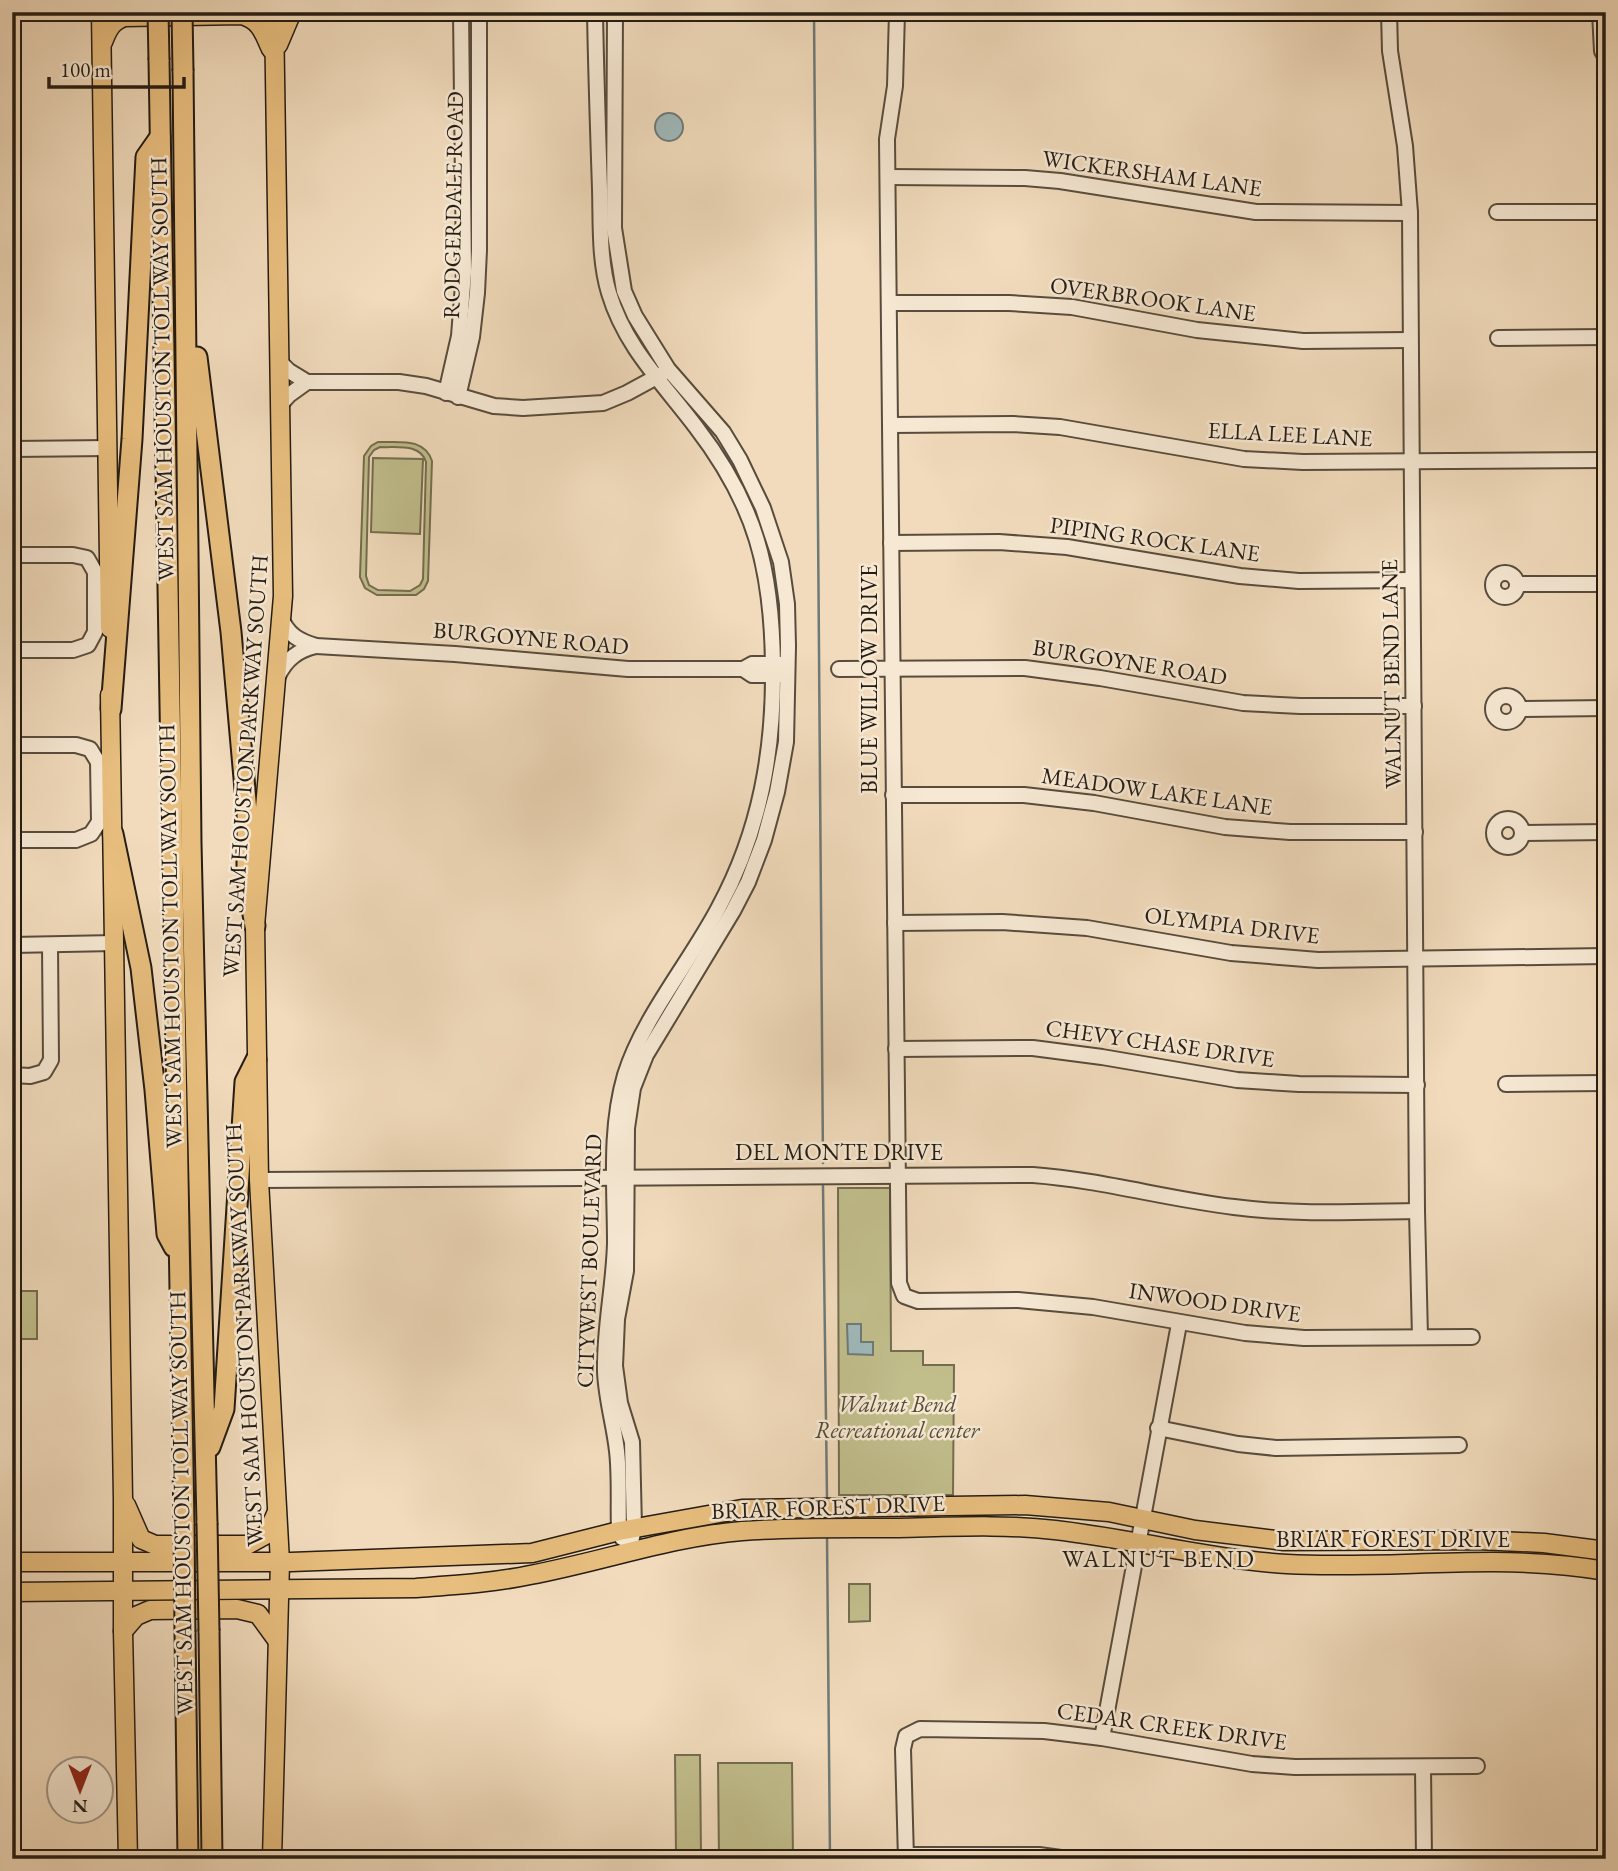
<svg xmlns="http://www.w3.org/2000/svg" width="1618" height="1871" font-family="'EB Garamond',serif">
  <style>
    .green { fill: #c1be8c; stroke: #736d50; stroke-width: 2; fill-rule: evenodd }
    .water { fill: #9fb9bb; stroke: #6e7a78; stroke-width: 2 }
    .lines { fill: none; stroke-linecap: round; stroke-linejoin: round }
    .stream { stroke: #6e7a78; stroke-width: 2.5 }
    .minor-casing { stroke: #584c3d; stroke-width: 18 }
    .major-casing { stroke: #251c13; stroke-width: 21 }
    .highway-casing { stroke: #251c13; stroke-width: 23 }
    .minor { stroke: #f6e8d3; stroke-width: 14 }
    .major { stroke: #e8be7e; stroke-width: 18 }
    .highway { stroke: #e8be7e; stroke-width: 19 }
    .highway-bridge-casing { stroke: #251c13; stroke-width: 23; stroke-linecap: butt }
    .highway-bridge { stroke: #e8be7e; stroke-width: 19 }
    .labels { text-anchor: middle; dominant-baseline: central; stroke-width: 5; stroke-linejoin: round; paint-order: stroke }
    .street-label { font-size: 23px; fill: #251c13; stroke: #f6e8d3 }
    .park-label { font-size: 23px; font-style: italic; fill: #544d37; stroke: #f6e8d3 }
    .neighbourhood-label { font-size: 24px; letter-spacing: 2px; fill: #251c13; stroke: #f6e8d3 }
  </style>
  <rect width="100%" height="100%" fill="#f1dbbc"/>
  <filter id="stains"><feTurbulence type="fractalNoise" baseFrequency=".00286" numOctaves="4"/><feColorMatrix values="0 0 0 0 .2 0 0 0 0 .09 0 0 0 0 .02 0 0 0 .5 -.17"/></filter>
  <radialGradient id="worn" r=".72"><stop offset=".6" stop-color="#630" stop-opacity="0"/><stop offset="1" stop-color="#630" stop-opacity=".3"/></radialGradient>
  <!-- green -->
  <g class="green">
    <path d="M378,442C399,443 424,437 432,461L428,581L424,589L416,595H377L365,588L360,577L364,456L371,446ZM380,447C397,448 420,443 426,462L423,579L420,585L410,591L378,590L369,585L366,576L369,457L374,450Z"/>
    <polygon points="373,458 423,459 420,534 371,532"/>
    <polygon points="838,1188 890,1188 891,1351 923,1351 923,1365 954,1365 953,1495 839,1495"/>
    <rect x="12" y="1291" width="25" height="48"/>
    <polygon points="849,1584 870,1584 870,1621 849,1622"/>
    <polygon points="675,1755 700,1755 701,1855 676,1856"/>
    <polygon points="718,1763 792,1763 793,1859 719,1859"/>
  </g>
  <!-- water -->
  <g class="water">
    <circle cx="669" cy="127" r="14"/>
    <polygon points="847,1324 861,1324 861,1342 873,1342 873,1355 848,1354"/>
  </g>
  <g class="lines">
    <!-- stream -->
    <g class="stream">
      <polyline points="814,12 823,1163"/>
      <polyline points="823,1186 827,1498"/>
      <polyline points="827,1536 830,1859"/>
    </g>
    <defs>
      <g id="minor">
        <path d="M595,12C596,71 598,130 600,189C601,223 599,260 609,293C625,347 663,383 696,427C756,505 772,569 773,666C774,751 760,831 719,907C691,961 643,1017 625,1075C609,1130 615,1187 615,1243C614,1286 604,1328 605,1371C606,1399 614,1424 617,1451C620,1477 618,1505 619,1531L622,1538"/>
        <polyline points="615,12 614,228 624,291 635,316 668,369 723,432 740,460 763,508 781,562 787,604 788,646 786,742 777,792 764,840 748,882 733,911 646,1055 633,1088 627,1128 626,1271 617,1319 615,1366 620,1403 632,1442 634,1528 629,1552"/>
        <polyline points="897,12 895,86 887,139 899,1283 904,1296 918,1301 1018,1300 1093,1307 1245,1333 1304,1338 1472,1337"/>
        <polyline points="1389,12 1390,51 1405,146 1410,213 1417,1211 1420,1337"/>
        <polyline points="1600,12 1602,51 1606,58"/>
        <polyline points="888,177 1025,178 1060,181 1256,212 1410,213"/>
        <polyline points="1497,212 1606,212"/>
        <polyline points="889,303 1009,303 1072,307 1197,330 1303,341 1410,340"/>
        <polyline points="1498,338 1606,337"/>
        <polyline points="279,361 289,371 307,382 399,382 426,386 494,406 523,408 603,403 627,393 662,374"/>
        <polyline points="446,393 459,336 464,272 461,12"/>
        <polyline points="458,397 472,337 477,293 479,250 479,12"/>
        <polyline points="280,405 289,395 307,382"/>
        <polyline points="891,425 1013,424 1060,427 1244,459 1303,462 1606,460"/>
        <polyline points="12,449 108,448"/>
        <polyline points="891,543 999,542 1067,547 1240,576 1299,581 1412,580"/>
        <polyline points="12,555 73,555 87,558 95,572 95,632 88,645 73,650 12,650"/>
        <circle cx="1505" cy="585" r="12"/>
        <polyline points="1517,584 1606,584"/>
        <path d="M281,618C288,635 299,641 316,646L455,654L628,669H743L752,664H783"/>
        <polyline points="743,669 752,675 781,675"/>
        <polyline points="839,669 1025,668 1100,678 1243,703 1300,706 1414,706"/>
        <path d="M278,676C286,659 298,650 316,646"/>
        <circle cx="1506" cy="709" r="13"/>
        <polyline points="1519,709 1606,708"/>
        <polyline points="12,745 76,745 90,749 98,762 99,822 91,834 76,840 12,840"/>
        <polyline points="893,795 1024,795 1094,803 1225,827 1290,832 1415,832"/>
        <circle cx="1508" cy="833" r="14"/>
        <polyline points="1522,833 1606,832"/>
        <polyline points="895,923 1002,922 1087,928 1231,953 1318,960 1606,956"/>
        <polyline points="12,945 115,943"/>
        <polyline points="896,1049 1033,1048 1102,1057 1237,1080 1299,1084 1417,1085"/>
        <polyline points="12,1075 30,1076 44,1072 51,1060 50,945"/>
        <polyline points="1506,1084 1606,1083"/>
        <path d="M259,1180L1033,1175C1101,1180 1167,1199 1234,1207C1295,1215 1356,1212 1417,1211"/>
        <polyline points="1158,1428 1238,1444 1276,1448 1459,1445"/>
        <polyline points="1102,1738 1179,1324"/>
        <polyline points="1423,1767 1424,1859"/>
        <polyline points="906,1855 1039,1855 1068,1859"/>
        <polyline points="906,1859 903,1749 906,1736 920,1729 1044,1731 1102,1738 1252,1764 1295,1767 1477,1766"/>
      </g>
      <g id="major">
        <path d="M101,12C105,218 108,423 110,628"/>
        <path d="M103,42C108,29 112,21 125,17L242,15C261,21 263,32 271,49"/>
        <polyline points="278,45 292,12"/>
        <polyline points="110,695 123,1499 123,1631 128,1859"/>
        <polyline points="126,1505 141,1539 155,1545 247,1545 267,1534 276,1514"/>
        <polyline points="12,1562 291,1562 532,1553 619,1531 742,1509 1025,1505 1109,1512 1195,1530 1284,1541 1477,1540 1544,1543 1606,1551"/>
        <path d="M12,1592L416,1588C454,1585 492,1583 530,1575C601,1562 669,1537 742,1531C793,1527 846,1528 898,1528C950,1527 1003,1524 1055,1530C1133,1539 1209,1559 1287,1564C1393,1570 1501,1552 1606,1571"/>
        <polyline points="123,1631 136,1616 150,1610 237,1609 258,1614 277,1640"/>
        <polyline points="272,1859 280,1562 259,1180 255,926 283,596 274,12"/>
      </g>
      <g id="highway">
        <polyline points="159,60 184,1524"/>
        <polyline points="183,71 191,843 207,1523"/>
        <polyline points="197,357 231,632 247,812 247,879 255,926"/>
        <polyline points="111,709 132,439 146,157 160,137"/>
        <polyline points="113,834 141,968 155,1090 167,1234 174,1247"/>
        <polyline points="210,1447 224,1409 245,1082 256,1060"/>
        <polyline points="209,1631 212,1859"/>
        <polyline points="185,1632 188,1859"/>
      </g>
    </defs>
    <!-- minor casing -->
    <use href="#minor" class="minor-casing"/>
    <!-- major casing -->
    <use href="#major" class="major-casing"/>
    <!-- highway casing -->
    <use href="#highway" class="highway-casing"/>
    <!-- minor -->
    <use href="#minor" class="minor"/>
    <!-- major -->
    <use href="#major" class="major"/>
    <!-- highway -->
    <use href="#highway" class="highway"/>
    <defs>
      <g id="highway-bridge">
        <polyline points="158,12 159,60"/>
        <polyline points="182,12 183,71"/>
        <polyline points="207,1523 209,1631"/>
        <polyline points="184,1524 185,1632"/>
      </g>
    </defs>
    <!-- highway-bridge casing -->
    <use href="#highway-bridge" class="highway-bridge-casing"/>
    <!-- highway-bridge -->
    <use href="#highway-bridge" class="highway-bridge"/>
  </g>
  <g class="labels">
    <!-- street labels -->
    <g class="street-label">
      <text transform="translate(1152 173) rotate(8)">WICKERSHAM LANE</text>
      <text transform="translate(453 205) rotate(-89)">RODGERDALE ROAD</text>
      <text transform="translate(1153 299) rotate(8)">OVERBROOK LANE</text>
      <text transform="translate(162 369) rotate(-91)">WEST SAM HOUSTON TOLLWAY SOUTH</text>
      <text transform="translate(1290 434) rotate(3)">ELLA LEE LANE</text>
      <text transform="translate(1155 539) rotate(8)">PIPING ROCK LANE</text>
      <text transform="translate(531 638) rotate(5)">BURGOYNE ROAD</text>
      <text transform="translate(1130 662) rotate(9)">BURGOYNE ROAD</text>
      <text transform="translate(1391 674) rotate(-91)">WALNUT BEND LANE</text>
      <text transform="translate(869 679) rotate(-90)">BLUE WILLOW DRIVE</text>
      <text transform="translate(245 766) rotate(-86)">WEST SAM HOUSTON PARKWAY SOUTH</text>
      <text transform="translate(1157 791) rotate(8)">MEADOW LAKE LANE</text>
      <text transform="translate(1232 925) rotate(7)">OLYMPIA DRIVE</text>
      <text transform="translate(170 936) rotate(-91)">WEST SAM HOUSTON TOLLWAY SOUTH</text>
      <text transform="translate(1160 1043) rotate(8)">CHEVY CHASE DRIVE</text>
      <text x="839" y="1152">DEL MONTE DRIVE</text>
      <text transform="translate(589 1261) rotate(-88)">CITYWEST BOULEVARD</text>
      <text transform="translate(1215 1302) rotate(8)">INWOOD DRIVE</text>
      <text transform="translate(244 1335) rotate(-93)">WEST SAM HOUSTON PARKWAY SOUTH</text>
      <text transform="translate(181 1503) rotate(-91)">WEST SAM HOUSTON TOLLWAY SOUTH</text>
      <text transform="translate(828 1507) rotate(-2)">BRIAR FOREST DRIVE</text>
      <text x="1393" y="1539">BRIAR FOREST DRIVE</text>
      <text transform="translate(1172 1726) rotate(8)">CEDAR CREEK DRIVE</text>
    </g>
    <!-- park labels -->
    <g class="park-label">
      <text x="897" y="1404">Walnut Bend<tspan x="897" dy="26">Recreational center</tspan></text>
    </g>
    <!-- neighbourhood labels -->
    <g class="neighbourhood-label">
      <text x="1159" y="1558">WALNUT BEND</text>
    </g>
  </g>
  <!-- margin -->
  <rect width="1618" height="1871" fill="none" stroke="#f1dbbc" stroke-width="42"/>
  <rect x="14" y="14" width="1590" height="1843" fill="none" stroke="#251c13" stroke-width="3.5"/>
  <rect x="21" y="21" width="1576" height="1829" fill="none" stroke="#251c13" stroke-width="2"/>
  <!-- north arrow -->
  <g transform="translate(80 1790) rotate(180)"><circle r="33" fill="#f6e8d3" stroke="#a29686" stroke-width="2"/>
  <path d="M0-5L12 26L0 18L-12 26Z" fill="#8f2418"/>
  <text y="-10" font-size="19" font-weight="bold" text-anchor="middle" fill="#251c13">N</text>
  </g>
  <!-- scale -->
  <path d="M49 77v10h135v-10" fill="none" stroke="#251c13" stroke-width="3.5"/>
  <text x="60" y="77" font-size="21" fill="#251c13" stroke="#f6e8d3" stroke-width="5" paint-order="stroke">100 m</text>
  <rect width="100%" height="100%" filter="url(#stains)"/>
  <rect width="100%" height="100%" fill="url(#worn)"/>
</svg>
